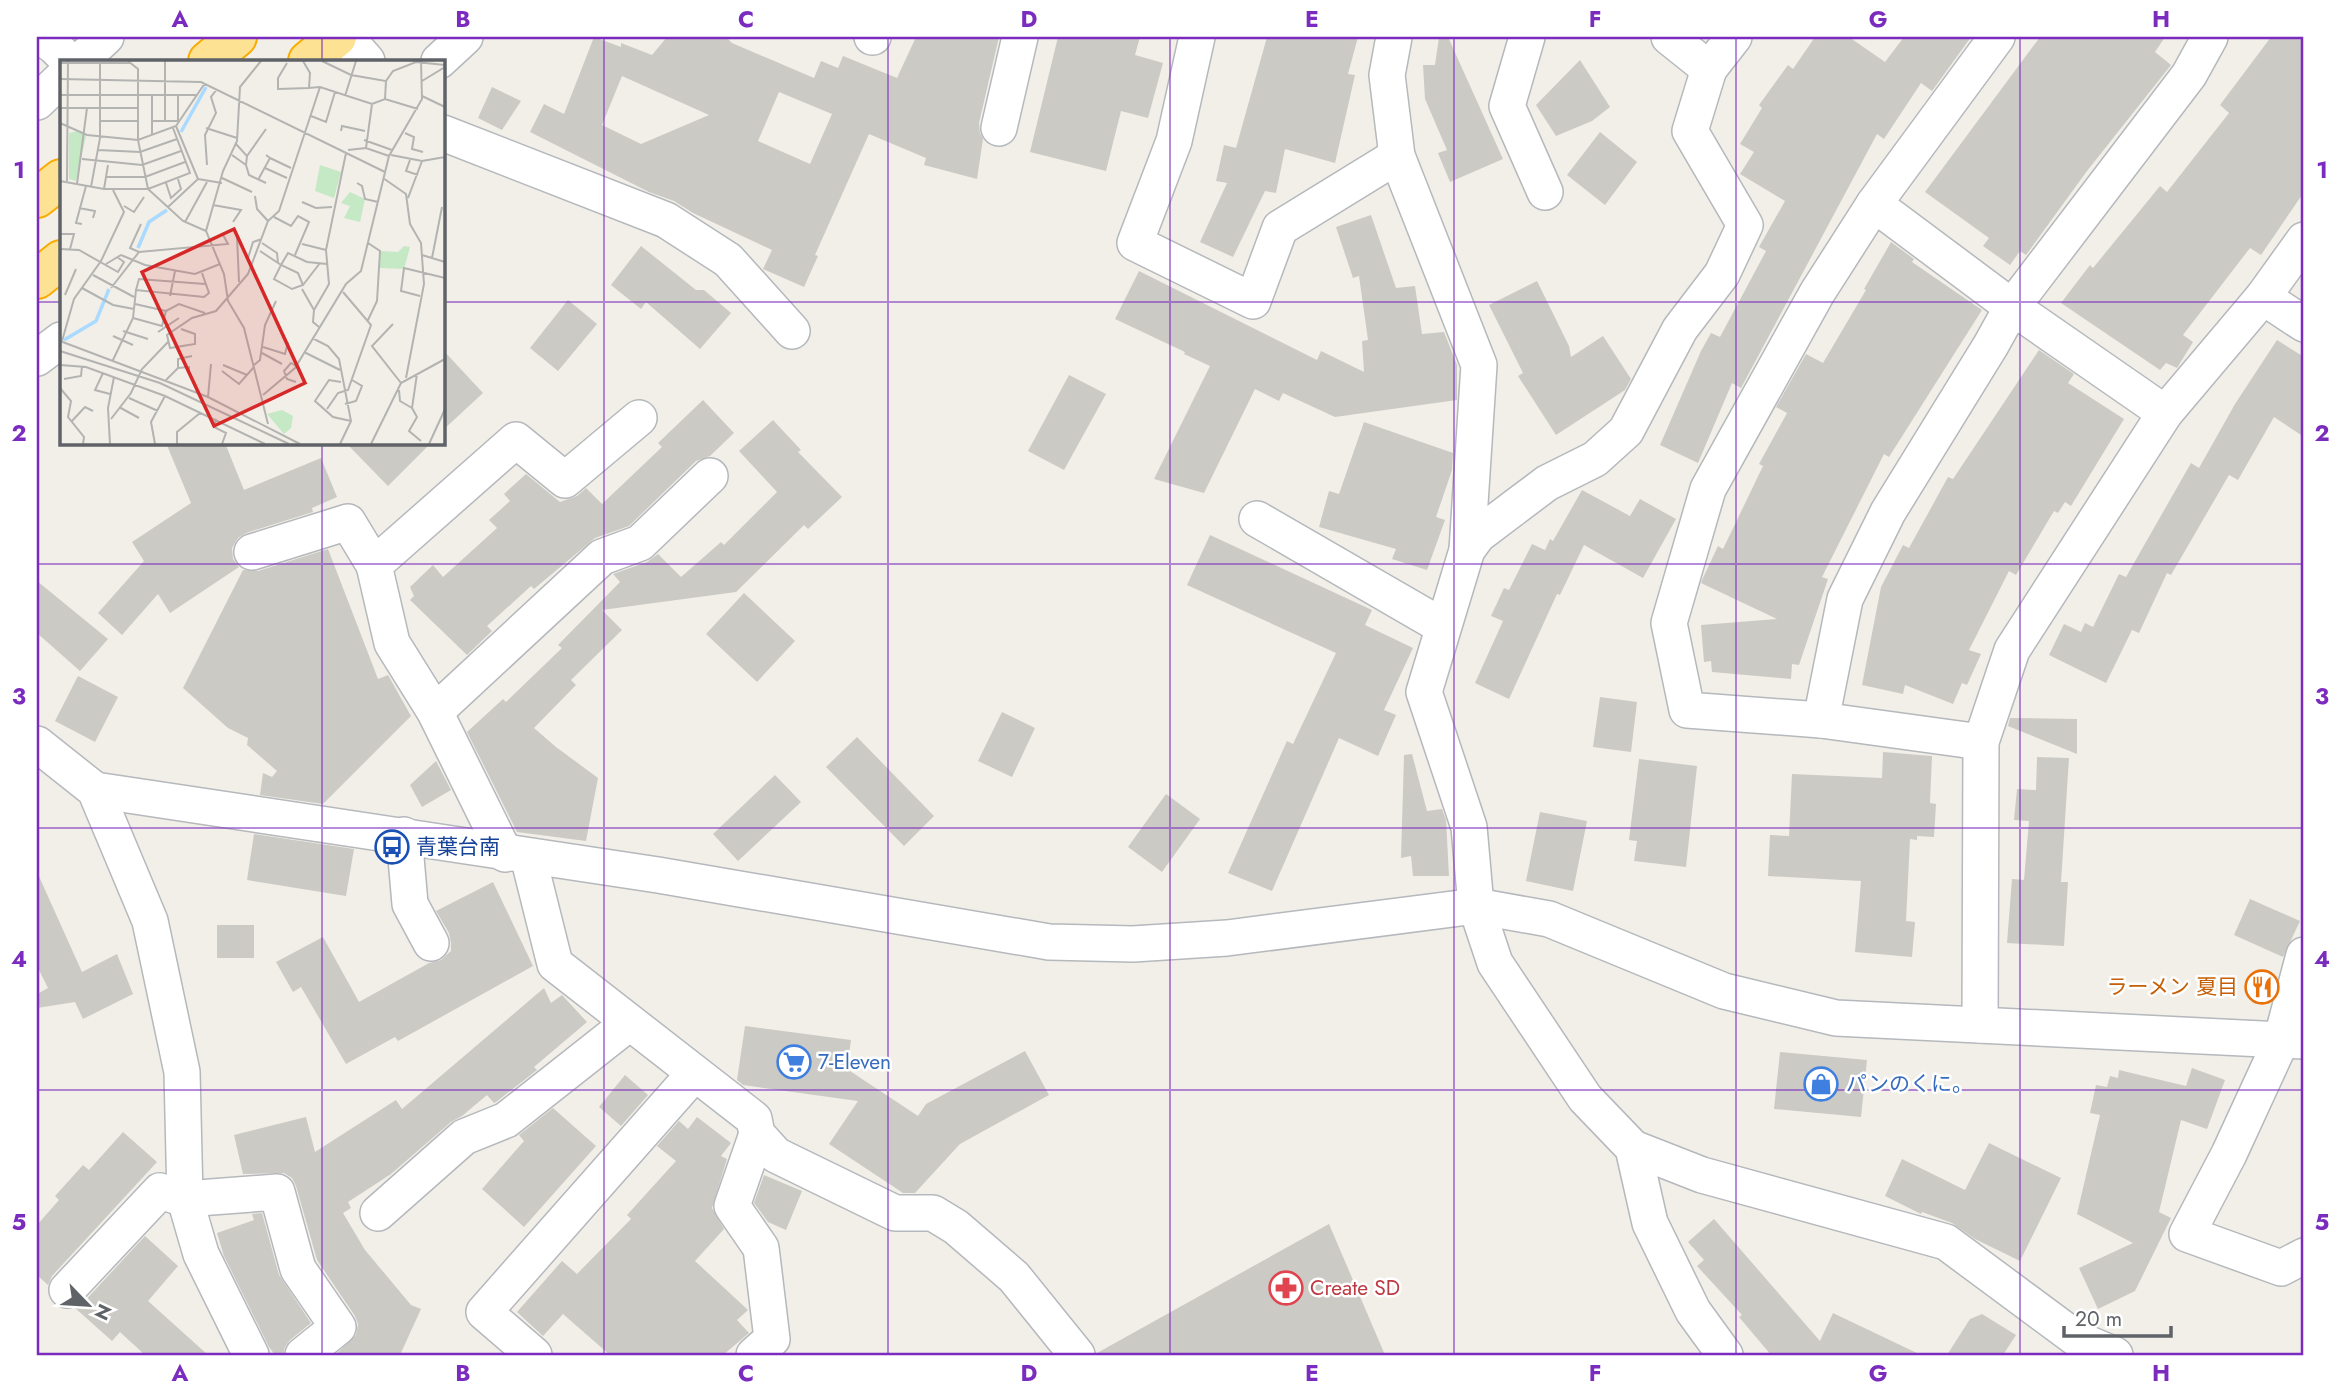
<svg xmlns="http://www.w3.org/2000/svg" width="2341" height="1392" font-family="Jost,'Noto Sans JP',sans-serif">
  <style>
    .building { fill: #cccac5; fill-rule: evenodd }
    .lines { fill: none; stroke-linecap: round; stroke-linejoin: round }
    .minor-casing { stroke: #b5b8bc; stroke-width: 38 }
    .motorway-casing { stroke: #f9ab00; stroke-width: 42 }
    .minor { stroke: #fff; stroke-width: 35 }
    .motorway { stroke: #fde293; stroke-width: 38 }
    .grid { fill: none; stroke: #7b2cbf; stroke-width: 2; stroke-opacity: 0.55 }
    .labels { text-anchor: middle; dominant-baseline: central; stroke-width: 5; stroke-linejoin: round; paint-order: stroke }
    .transit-label { font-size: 21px; fill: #164399; stroke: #fff; text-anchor: start }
    .food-label { font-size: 21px; fill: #c56008; stroke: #fff; text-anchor: end }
    .shop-label { font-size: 21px; fill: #366cbe; stroke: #fff; text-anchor: start }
    .health-label { font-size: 21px; fill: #be3a42; stroke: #fff; text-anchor: start }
    .inset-river { fill: none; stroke: #aadaff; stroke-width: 3.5 }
    .inset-road { fill: none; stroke: #b3b3b1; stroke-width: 2 }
    .view { fill: #d62828; fill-opacity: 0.15; stroke: #d62828; stroke-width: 3.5 }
    .inset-edge { fill: none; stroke: #5f6368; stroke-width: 3.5 }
    .neatline { fill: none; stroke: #7b2cbf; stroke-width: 2.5 }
    .grid-label { font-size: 23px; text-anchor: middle; font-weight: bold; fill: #7b2cbf }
  </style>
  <rect width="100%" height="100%" fill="#f1efe8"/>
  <!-- building -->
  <g class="building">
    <path d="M594,37L621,47V43L652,55L667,37H726L732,43L814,78L821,61L838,68L843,56L897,78L916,37H999L979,123L980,133L983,139L977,179L924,165L926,158L869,134L815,255L818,256L804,287L763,269L772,250L693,213L674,201L649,192L530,132L544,104L564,114ZM622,76L709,115L641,144L602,125ZM779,92L832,114L810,164L758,141Z"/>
    <polygon points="1058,37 1140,37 1135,55 1163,63 1148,118 1121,111 1106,171 1030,152"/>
    <polygon points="1267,37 1358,37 1348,74 1355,75 1335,163 1285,149 1276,193 1265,191 1233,257 1200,242 1227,183 1216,181 1224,145 1236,148"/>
    <polygon points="1439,37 1448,37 1503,159 1450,182 1438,153 1447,150 1425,99 1423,65 1435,65"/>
    <polygon points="1815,37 1849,37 1885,62 1904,37 1971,37 1932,91 1921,83 1884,139 1877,134 1741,388 1732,383 1698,463 1660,445 1701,351 1711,333 1720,337 1766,251 1759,247 1785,201 1740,174 1754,152 1740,144 1762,108 1759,105 1788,65 1793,69"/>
    <polygon points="2040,37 2165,37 2155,52 2171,65 2087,171 2026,255 2020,251 2010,265 1983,246 1989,238 1925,192"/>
    <polygon points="2271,37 2304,37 2304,192 2261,255 2250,248 2183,335 2193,342 2177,368 2166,363 2160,370 2061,303 2090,265 2093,268 2160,186 2167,192 2229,113 2220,105"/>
    <polygon points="1580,60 1610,107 1592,121 1556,136 1536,105"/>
    <polygon points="492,87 521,101 502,130 478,118"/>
    <polygon points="1600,132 1637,162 1605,205 1567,175"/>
    <polygon points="1371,215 1396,288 1415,286 1422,334 1444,332 1457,365 1457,400 1335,417 1283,393 1279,401 1255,389 1204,493 1154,479 1210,366 1184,354 1185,352 1115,319 1139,271 1317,360 1321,351 1364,372 1362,341 1368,340 1359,276 1353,278 1336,227"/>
    <polygon points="1891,242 1914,259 1912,262 1982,310 1889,457 1884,454 1822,577 1828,579 1799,665 1792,664 1791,679 1712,672 1711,661 1704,662 1701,625 1777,619 1701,583 1702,580 1718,546 1723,549 1763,466 1759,464 1787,413 1776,407 1806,354 1823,363 1866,290 1864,289"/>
    <polygon points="641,246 696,290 704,290 731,313 700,349 646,302 641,309 611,285"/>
    <polygon points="1537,281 1569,346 1571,357 1603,336 1631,379 1625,390 1556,435 1518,376 1523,373 1489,305"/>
    <polygon points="568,300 597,324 558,371 530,348"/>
    <polygon points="2277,340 2304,357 2304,437 2274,417 2238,480 2229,475 2171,575 2167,573 2139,633 2132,630 2106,683 2049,655 2064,624 2081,632 2085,623 2093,627 2119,574 2126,577 2191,463 2199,468 2235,404"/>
    <polygon points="443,350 483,393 443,430"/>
    <polygon points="2039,350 2074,374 2068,383 2124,419 2071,506 2065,502 2058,513 2054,511 2016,575 2009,571 1969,650 1981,654 1967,685 1962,683 1953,704 1905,685 1903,694 1862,685 1881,587 1903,545 1909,548 1948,477 1953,479"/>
    <polygon points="1069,375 1106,394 1064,470 1028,451"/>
    <polygon points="703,400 734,433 710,456 696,461 629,526 595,538 534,589 531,586 487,626 492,631 467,655 410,600 414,596 410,587 433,565 443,577 497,528 489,520 510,501 504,494 526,474 560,502 577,496 586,488 602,504 662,447 658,443"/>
    <polygon points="773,420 801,450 798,452 842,497 808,529 804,525 736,592 602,610 622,630 571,680 576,685 534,728 556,747 598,778 586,841 517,832 467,732 503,699 506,702 562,648 558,645 620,582 613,574 647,562 658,554 681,577 721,542 724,545 777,492 739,451"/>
    <polygon points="1364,422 1453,453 1452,470 1436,517 1445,520 1427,570 1392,559 1396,549 1319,527 1329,491 1339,494"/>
    <polygon points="166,443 225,443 244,490 321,458 337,497 312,508 313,512 246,533 238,538 232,548 233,559 239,567 170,613 158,594 122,635 98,613 144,561 132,542 191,503"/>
    <polygon points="346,443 431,443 388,486"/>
    <polygon points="1582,490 1630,516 1640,499 1676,519 1643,578 1584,545 1560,595 1557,594 1509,699 1475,683 1503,621 1491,616 1504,588 1509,590 1532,544 1545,550 1550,539 1553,541"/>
    <polygon points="1210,535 1372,610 1365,625 1413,648 1384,710 1396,715 1378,756 1339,738 1272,891 1228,873 1287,741 1293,744 1336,653 1187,585"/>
    <polygon points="328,549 378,679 388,675 411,716 323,804 260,795 263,773 272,777 277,771 247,745 248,738 228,728 183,688 243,570 258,571"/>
    <polygon points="37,581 108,639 80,671 37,633"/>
    <polygon points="744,593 795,641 757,682 706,634"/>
    <polygon points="78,676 118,697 95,742 55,721"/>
    <polygon points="1600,697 1637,702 1631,752 1593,747"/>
    <polygon points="1002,712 1035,728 1012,777 978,761"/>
    <polygon points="2010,718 2077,719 2077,754 2008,726"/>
    <polygon points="857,737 934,816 904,846 826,767"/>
    <polygon points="1883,752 1932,756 1930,803 1936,804 1934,837 1917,836 1917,840 1910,839 1906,921 1915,922 1912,957 1855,952 1861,881 1768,876 1770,835 1789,836 1792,774 1882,778"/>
    <polygon points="1412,754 1427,811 1442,809 1446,820 1449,876 1413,876 1411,856 1401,858 1404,755"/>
    <polygon points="2037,757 2069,758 2061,882 2068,882 2064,946 2007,943 2012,879 2024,880 2029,821 2014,820 2017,789 2036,790"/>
    <polygon points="1639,759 1697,766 1686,867 1634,861 1637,841 1629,840"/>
    <polygon points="436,761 451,790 422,807 410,785"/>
    <polygon points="775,775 801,802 738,861 713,834"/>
    <polygon points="1166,794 1200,819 1162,872 1128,847"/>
    <polygon points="1540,812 1587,821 1573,891 1526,881"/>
    <polygon points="254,834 354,849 346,896 247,880"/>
    <polygon points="37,872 82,972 117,954 133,994 83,1019 75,1002 37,1008 37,994 48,988 37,966"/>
    <polygon points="493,882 533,966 398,1041 395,1037 346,1064 301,987 293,992 276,962 323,937 359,1002 429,963 441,960 451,951 451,943 449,933 436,911"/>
    <polygon points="2250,899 2300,921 2283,957 2234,935"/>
    <rect x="217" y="925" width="37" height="33"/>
    <polygon points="544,988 551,1003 562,995 587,1022 534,1067 537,1070 496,1102 494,1103 487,1095 462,1116 451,1122 391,1174 348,1202 351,1208 343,1213 365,1250 411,1305 421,1309 400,1355 335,1355 356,1335 358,1324 355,1316 317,1260 296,1186 292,1178 284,1173 243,1174 234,1135 306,1117 315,1152 396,1100 402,1109"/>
    <polygon points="745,1026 851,1040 847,1069 918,1116 926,1104 1025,1051 1049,1095 960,1144 915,1193 903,1193 829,1144 858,1101 743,1085 737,1080"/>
    <polygon points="1780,1052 1867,1060 1861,1117 1774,1109"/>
    <polygon points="2192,1068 2225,1080 2207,1129 2181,1120 2159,1212 2171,1218 2135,1291 2098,1309 2079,1268 2133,1243 2077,1214 2100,1115 2090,1113 2096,1085 2107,1087 2110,1076 2118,1078 2119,1070 2186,1086"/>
    <polygon points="625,1075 648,1095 621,1126 599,1107"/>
    <polygon points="553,1108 596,1146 524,1227 482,1189 524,1141 519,1135"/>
    <polygon points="697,1117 731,1143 721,1156 727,1159 712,1208 724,1229 695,1261 748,1310 737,1320 749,1333 723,1355 610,1355 563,1314 543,1336 517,1312 562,1261 577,1274 631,1219 627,1215 676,1161 657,1146 679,1121 688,1129"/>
    <polygon points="123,1132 157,1162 52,1276 48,1285 37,1275 37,1225 59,1200 55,1196 83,1165 89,1170"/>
    <polygon points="1989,1143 2061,1178 2020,1261 1975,1239 1952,1223 1922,1212 1921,1214 1885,1196 1902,1159 1965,1190"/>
    <polygon points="764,1175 802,1191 786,1230 768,1222 754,1203"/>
    <polygon points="262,1213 279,1275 311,1323 290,1340 285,1347 283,1355 275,1355 269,1347 224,1256 217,1233 254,1220 252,1214"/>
    <polygon points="1714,1219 1820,1341 1833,1313 1921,1355 1771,1355 1739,1317 1742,1315 1697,1266 1704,1260 1688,1242"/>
    <polygon points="1329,1224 1385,1355 1097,1355 1097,1353"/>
    <polygon points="145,1236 178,1266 148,1301 208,1355 145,1355 120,1332 112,1341 75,1308 82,1304"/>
    <polygon points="1982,1314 2016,1335 2003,1355 1947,1355 1970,1319"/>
  </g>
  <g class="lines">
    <defs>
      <g id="minor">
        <polyline points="41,37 54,46 69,61"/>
        <polyline points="346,37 367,61"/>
        <polyline points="872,37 873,37"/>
        <polyline points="1197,37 1174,141 1135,243 1253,301 1280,228 1397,156"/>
        <polyline points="1394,37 1387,75 1397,156 1479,365 1467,550 1424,692 1469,827 1476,906 1495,963 1585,1098 1633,1148 1650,1223 1693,1311 1725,1355"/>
        <polyline points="1527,37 1507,106 1545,192"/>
        <polyline points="1669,37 1709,69 1734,37"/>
        <polyline points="80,61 106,37"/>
        <polyline points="439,61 465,37"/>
        <polyline points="37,102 61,79"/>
        <polyline points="999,128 1020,37"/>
        <polyline points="443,133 666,220 728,260 792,331"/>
        <polyline points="1874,204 2012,307 2165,413"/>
        <polyline points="2263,297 2304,324"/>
        <polyline points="37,358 61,340"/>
        <polyline points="1257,519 1442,626"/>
        <polyline points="1467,550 1478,535 1519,504 1547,483 1595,459 1626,431 1680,329 1722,274 1745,225 1690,131 1709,69"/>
        <polyline points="252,552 348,522 374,565"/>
        <polyline points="435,712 602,557 640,543 710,476"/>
        <polyline points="1821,720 1845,599 1888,512 1991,345 2012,307 2189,75 2210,37"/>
        <polyline points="1981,742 1821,720 1687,710 1669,623 1708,489 1817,293 1874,204 1997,37"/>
        <polyline points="37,744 95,790 150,921 182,1072 185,1199 201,1254 251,1355"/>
        <polyline points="95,790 658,875 1049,942 1133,944 1227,938 1476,906 1549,919 1724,991 1836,1018 2304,1041"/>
        <polyline points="404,835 410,904 431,943"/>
        <polyline points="505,854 435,712 392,643 374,565 516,440 565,480 639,418"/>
        <polyline points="528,856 555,964 754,1119 757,1134 776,1155 895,1213 933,1213 956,1227 1014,1277 1077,1355"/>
        <polyline points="2304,955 2281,1041 2229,1154 2187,1234 2281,1268 2304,1256"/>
        <polyline points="1980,1025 1981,742 2012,650 2165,413 2263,297 2304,240"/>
        <polyline points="1633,1148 1702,1175 1946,1242 2077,1339 2115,1355"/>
        <polyline points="378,1213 464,1137 506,1120 629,1023"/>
        <polyline points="67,1290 160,1191 185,1199 277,1192 298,1269 338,1327 303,1355"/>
        <polyline points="534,1355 484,1312 694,1074"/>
        <polyline points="754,1355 772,1339 761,1248 732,1206 757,1134"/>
      </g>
      <g id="motorway">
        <polyline points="208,61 237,37"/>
        <polyline points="308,61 337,37"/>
        <polyline points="37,198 61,179"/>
        <polyline points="37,279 61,260"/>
      </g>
    </defs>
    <!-- minor casing -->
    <use href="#minor" class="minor-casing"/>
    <!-- motorway casing -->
    <use href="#motorway" class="motorway-casing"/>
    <!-- minor -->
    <use href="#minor" class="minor"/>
    <!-- motorway -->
    <use href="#motorway" class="motorway"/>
  </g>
  <!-- grid -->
  <path class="grid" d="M322,37V61M604,37V1355M888,37V1355M1170,37V1355M1454,37V1355M1736,37V1355M2020,37V1355M37,302H61M443,302H2304M322,443V1355M37,564H2304M37,828H2304M37,1090H2304"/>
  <!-- icons -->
  <defs>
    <symbol id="bus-ring" viewBox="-11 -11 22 22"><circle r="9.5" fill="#fff" stroke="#1a4fb4" stroke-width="1.5"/><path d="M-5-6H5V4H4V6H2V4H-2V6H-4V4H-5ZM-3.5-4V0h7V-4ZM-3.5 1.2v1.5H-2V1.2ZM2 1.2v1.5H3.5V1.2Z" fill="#1a4fb4"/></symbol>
    <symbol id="restaurant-ring" viewBox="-11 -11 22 22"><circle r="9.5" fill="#fff" stroke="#e8710a" stroke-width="1.5"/><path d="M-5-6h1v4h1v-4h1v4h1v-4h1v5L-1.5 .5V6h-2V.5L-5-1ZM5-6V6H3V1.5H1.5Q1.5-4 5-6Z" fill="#e8710a"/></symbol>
    <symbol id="supermarket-ring" viewBox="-11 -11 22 22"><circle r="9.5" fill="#fff" stroke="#3f7fe0" stroke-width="1.5"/><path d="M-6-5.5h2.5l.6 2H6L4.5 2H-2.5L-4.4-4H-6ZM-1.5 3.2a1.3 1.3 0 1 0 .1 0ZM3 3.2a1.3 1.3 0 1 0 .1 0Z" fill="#3f7fe0"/></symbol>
    <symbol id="shop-ring" viewBox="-11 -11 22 22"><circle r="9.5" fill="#fff" stroke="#3f7fe0" stroke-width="1.5"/><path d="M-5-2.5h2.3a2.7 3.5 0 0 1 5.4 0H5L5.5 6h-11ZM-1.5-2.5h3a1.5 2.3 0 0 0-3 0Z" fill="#3f7fe0"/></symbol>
    <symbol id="pharmacy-ring" viewBox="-11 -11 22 22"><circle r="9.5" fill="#fff" stroke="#e0444e" stroke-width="1.5"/><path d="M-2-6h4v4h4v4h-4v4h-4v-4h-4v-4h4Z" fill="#e0444e"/></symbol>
  </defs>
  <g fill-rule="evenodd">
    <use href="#bus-ring" x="373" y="828" width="38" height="38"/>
    <use href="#restaurant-ring" x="2243" y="968" width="38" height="38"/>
    <use href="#supermarket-ring" x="775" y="1043" width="38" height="38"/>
    <use href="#shop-ring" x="1802" y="1065" width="38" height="38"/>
    <use href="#pharmacy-ring" x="1267" y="1269" width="38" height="38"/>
  </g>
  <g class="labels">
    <!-- transit labels -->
    <g class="transit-label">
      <text x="416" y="847">青葉台南</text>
    </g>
    <!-- food labels -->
    <g class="food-label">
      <text x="2238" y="987">ラーメン 夏目</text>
    </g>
    <!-- shop labels -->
    <g class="shop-label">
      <text x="818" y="1062">7-Eleven</text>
      <text x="1846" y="1084">パンのくに。</text>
    </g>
    <!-- health labels -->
    <g class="health-label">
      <text x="1310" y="1288">Create SD</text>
    </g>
  </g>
  <!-- overview -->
  <g transform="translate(60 60)">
    <rect width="385" height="385" fill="#f1efe8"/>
    <path d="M18,71L26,76L16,121L9,119V73ZM260,105L281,112L274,138L255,131ZM290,132L305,139L300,162L284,158L290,146L281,143ZM344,186L350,187L344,209L319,208L320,191L338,192ZM222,350L233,356L231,368L224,374L207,354Z" fill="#c5e8c5"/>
    <path class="inset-river" d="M121,72L146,27M78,188L89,162L107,150M4,280L36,261L49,229"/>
    <path class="inset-road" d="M68,1L78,9V80L88,129L123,161L146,171M105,1V61M201,1L180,27L177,81L163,111L146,171L164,214L168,241L184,268L208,364M243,1L250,13L249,28L260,27L312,44L325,39L358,49M262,1L291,15L326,21L325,39M0,3H69M227,3L218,18V29L249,28M0,19L141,22L325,112M326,21L333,11L356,2L385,5M362,21L385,7M0,35H136M92,35V75M285,36L296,1M362,36L385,47M0,48H78M251,56L266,62L275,32M40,61H78M92,61H118V34M0,63L27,75L78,80L116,66L145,23M116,66L138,119M146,68L177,78M281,71L282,66L305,71M345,73L354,77L352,89L363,92M304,80L332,90M176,84L187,96L186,105M306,88L312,44M38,90L80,92L117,79M288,90L306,88L329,96M172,95L186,105L189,115L206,123M331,95L362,101L385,97M187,96L206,69M210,98L231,108M22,99L82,105L121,91M350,100L346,111L358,115M147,105L145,75L156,53L151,37L157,29M205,108L227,118M46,117H85L125,102M162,118L192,132M323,118L346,134L350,164L361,183L364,224L346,318M138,119L162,123M198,120L210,98L206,95M0,121L44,129H88L130,113L113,68M7,121L8,1M106,123L111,138L121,129L118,119M297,123L302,126L305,139L318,142M17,124L27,48M31,127L40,78V3M44,129L48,105M195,136L197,149L208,161M348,138L362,101M242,142L256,148L272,147M153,145L181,150L173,162M64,146L74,152L84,137M108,147L138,119M19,148L35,151L33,158M214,157L231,166L238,156L249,162L235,195M125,162L147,122M22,164L16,163L26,126M81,164L70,188L79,192L168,184L162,173M0,174H14L10,189M177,176L179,222M202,183L217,193L218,203M308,183L320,191L317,241L308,260M242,184L266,190M0,189L19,190L58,212L64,202L57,197M200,191L221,205L238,213L243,225L232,229L214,219L221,205L228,193L247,202L267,204M362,195L385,202M188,198L193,182L202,179M372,198L382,147M46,204L61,195L85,205L135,214L160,204M33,215L74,237M243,225L260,203M22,228L53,245L74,249M51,228L79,192M242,229L254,250M76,230L79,219L145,224M5,235L16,209M110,236L115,211M360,236L341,231L344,208L385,218M106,251L119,244L145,253M73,258L102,266L106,251L75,244M333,264L312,286L341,323M259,267L253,262L254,250L269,224L266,190L286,93M121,269L135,274V284L110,288L107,275L132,258L156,251L188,214L208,161L219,151L260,27M63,271L88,279M98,272L119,258M53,276L73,285M252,278L268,286L279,299L291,361L280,384M0,281L148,337L240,384M2,281L14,239L41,201L64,152L53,130M203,287L225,294L228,282M0,291L100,323L229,384M244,292L280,310M202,293L222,304M53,300L73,258L76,230L144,237L149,233L142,213M0,305L26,307L105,336L205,384M163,305L187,315M194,305L200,300L205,265L216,241M236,306L231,303L224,311L227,319L236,322M118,308V299L132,296M162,311L179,324L194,307M43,313L35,330L50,334M357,314L352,348L357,357L349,371L361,381M4,319L21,316L22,306M106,320L118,308L129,307V311M281,322L269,320L255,341L273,357L291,361M0,328L11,341L8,357L24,377L23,384M339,330L340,341L352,348M203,335L235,308L286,224L301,211L329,96L362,39L361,1M148,337L151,304M69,338L98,351M285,344L296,341L302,326L292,320M59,347L79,358M267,349L278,333L288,330L311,265L283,232M51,359L71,333L82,309L108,282M156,359L154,367L166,373L162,384M11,362L25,347L33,351M50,384L48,348L54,317M95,384L91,362L105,336M117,384V372L140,353M311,384L341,323L385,299M369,384L385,349"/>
    <path class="view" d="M174,169L245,323L154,366L82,212Z"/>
    <rect width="385" height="385" class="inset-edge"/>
  </g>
  <!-- border -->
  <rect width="2341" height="1392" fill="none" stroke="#ffffff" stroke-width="77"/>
  <!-- north arrow -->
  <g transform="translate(88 1305) rotate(115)" stroke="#ffffff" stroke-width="5" paint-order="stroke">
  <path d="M0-5L12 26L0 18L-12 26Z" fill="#5f6368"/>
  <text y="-10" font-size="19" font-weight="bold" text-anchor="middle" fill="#5f6368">N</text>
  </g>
  <!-- scale -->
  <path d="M2064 1326v10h107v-10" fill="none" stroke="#5f6368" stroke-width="3.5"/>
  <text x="2075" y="1326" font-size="21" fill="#5f6368" stroke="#ffffff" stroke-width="5" paint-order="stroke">20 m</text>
  <rect x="38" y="38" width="2264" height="1316" class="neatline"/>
  <g class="grid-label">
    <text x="180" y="27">A</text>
    <text x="463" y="27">B</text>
    <text x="746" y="27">C</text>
    <text x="1029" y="27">D</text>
    <text x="1312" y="27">E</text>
    <text x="1595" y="27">F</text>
    <text x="1878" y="27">G</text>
    <text x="2161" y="27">H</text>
    <text x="19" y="178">1</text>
    <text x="2322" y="178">1</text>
    <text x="19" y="441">2</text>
    <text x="2322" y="441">2</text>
    <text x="19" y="704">3</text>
    <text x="2322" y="704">3</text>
    <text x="19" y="967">4</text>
    <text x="2322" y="967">4</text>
    <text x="19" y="1230">5</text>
    <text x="2322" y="1230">5</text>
    <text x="180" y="1381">A</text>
    <text x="463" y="1381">B</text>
    <text x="746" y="1381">C</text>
    <text x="1029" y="1381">D</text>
    <text x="1312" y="1381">E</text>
    <text x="1595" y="1381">F</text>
    <text x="1878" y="1381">G</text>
    <text x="2161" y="1381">H</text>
  </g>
</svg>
